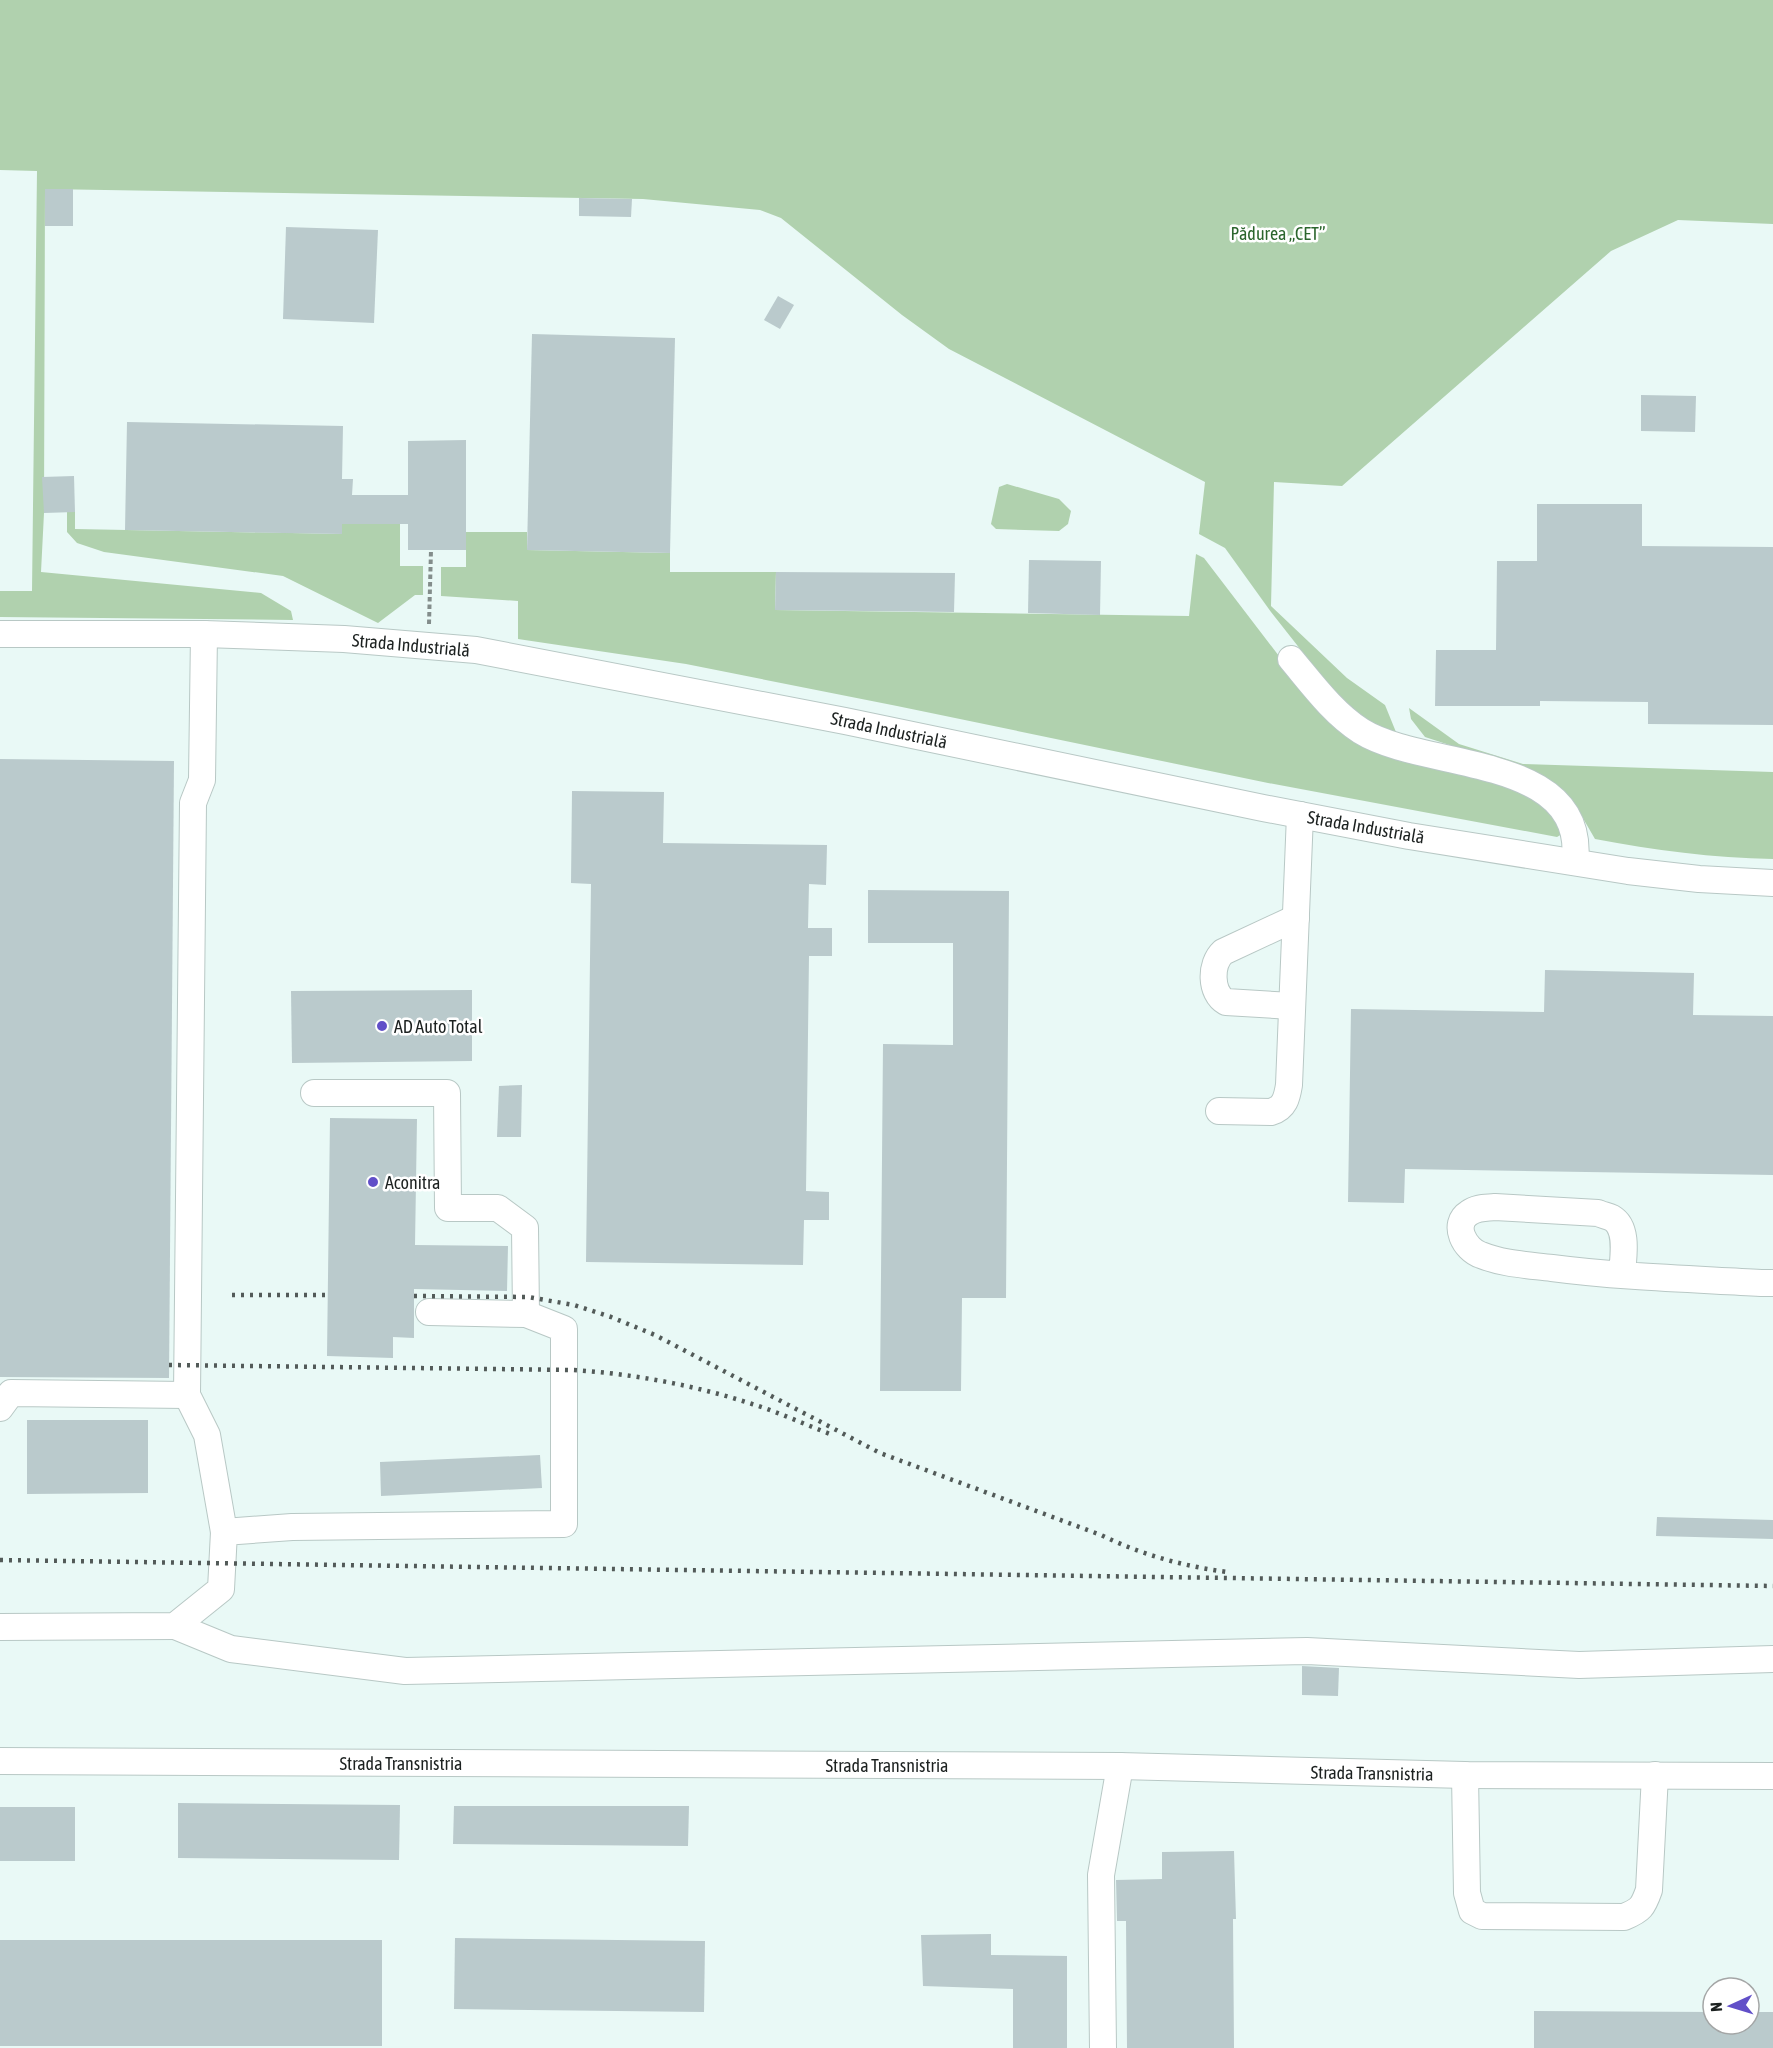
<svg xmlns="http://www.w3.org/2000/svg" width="1773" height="2048" font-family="'Asap Condensed',sans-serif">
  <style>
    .green { fill: #b0d1ae }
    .building { fill: #bacacc }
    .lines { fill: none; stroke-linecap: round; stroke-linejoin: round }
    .minor-casing { stroke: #b8c8c5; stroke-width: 28 }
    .path { stroke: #838d8b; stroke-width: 4; stroke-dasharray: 4.5 3; stroke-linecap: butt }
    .minor { stroke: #fff; stroke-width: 26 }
    .rail { stroke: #525a58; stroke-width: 4.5; stroke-dasharray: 3 6; stroke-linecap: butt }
    .poi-dot { fill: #614fc8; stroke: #fff; stroke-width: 2 }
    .labels { text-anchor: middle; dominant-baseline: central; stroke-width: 5; stroke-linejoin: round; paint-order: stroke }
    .park-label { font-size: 18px; fill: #2b652d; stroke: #fff }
    .street-label { font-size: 18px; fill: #1c2120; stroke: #fff }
    .poi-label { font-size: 18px; fill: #1c2120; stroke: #fff; text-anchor: start }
  </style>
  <rect width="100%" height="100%" fill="#e9f9f6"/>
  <!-- green -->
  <g class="green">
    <polygon points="0,0 1773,0 1773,224 1678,220 1611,251 1342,486 1274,482 1271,606 1347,678 1385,705 1398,737 1367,722 1334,692 1271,612 1225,548 1199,534 1205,482 949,349 902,315 781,218 760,210 643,199 45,189 44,513 41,572 261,593 291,611 293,620 0,617 0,591 32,591 37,171 0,170"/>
    <polygon points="1007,484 1059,499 1071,511 1068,524 1059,531 996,529 991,524 999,487"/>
    <polygon points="67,512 75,512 75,529 341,534 342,524 400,524 400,566 423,566 423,595 415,595 378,623 283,576 104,552 77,543 67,532"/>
    <polygon points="466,532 527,532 527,550 670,553 670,572 776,572 775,610 1189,616 1196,554 1204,558 1311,698 1515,785 1548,801 1567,831 1557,837 1268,783 897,706 686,664 518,639 518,601 441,596 441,567 466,567"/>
    <path d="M1409,708L1459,744L1523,764L1773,772V859C1713,858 1654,850 1595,839L1577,808L1555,786L1526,770L1425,737L1411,719Z"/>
  </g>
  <!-- building -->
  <g class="building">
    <rect x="45" y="189" width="28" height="37"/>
    <polygon points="579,198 632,199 631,217 579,216"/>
    <polygon points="286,227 378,230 374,323 283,319"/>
    <polygon points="778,296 794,305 780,329 764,320"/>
    <polygon points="532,334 675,338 670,553 527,550"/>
    <polygon points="1641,395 1696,396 1695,432 1641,431"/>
    <polygon points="127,422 343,426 342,479 353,479 352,495 408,495 408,441 466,440 466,550 408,550 408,524 342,524 342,534 125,530"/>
    <polygon points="74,476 75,512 44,513 42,477"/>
    <polygon points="1537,504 1642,504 1642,546 1773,547 1773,725 1648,724 1648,702 1540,701 1540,706 1435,706 1436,650 1496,650 1497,561 1537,561"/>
    <polygon points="1029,560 1101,561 1100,615 1028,613"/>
    <polygon points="776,572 955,573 954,612 775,610"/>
    <polygon points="0,759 174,761 169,1378 0,1377"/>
    <polygon points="572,791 664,792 663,843 827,845 826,885 809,884 808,928 832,928 832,956 809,956 806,1191 829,1192 829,1220 804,1220 803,1265 586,1262 591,884 571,883"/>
    <polygon points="868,890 1009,891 1006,1298 962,1298 961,1391 880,1391 883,1044 953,1045 953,943 868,943"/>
    <polygon points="1545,970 1694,973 1693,1015 1773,1016 1773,1175 1405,1169 1404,1203 1348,1202 1351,1009 1544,1012"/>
    <polygon points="472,990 472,1061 292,1063 291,991"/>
    <polygon points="522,1085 521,1137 497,1137 499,1086"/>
    <polygon points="330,1118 417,1119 415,1245 508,1246 507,1291 414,1289 414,1338 393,1337 393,1358 327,1356"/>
    <polygon points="27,1420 148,1420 148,1493 27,1494"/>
    <polygon points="540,1455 542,1488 381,1496 380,1462"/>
    <polygon points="1657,1517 1773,1520 1773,1539 1656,1536"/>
    <polygon points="1302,1666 1339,1668 1338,1696 1302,1695"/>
    <polygon points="178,1803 400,1805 399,1860 178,1858"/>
    <polygon points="454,1806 689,1806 688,1846 453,1844"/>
    <rect x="0" y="1807" width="75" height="54"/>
    <polygon points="1234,1851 1236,1919 1233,1919 1234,2048 1127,2048 1126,1921 1117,1921 1116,1880 1162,1879 1162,1852"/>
    <polygon points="991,1934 991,1955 1067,1956 1067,2048 1013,2048 1013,1989 923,1986 921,1935"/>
    <polygon points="455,1938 705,1941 704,2012 454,2009"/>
    <rect x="0" y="1940" width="382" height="106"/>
    <polygon points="1534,2011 1713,2012 1713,2024 1749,2024 1749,2012 1773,2012 1773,2048 1534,2048"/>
  </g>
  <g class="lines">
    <defs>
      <g id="minor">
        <polyline points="0,634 204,634 344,639 476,650 845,721 1263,808 1409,836 1628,871 1699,879 1773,883"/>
        <polyline points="204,634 202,780 193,803 187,1395 207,1435 224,1532"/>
        <path d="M1291,659C1312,684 1333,713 1361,731C1425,771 1587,753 1575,862"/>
        <path d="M1292,1006L1226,1002C1210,993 1210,964 1223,952L1296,918"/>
        <path d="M1219,1111L1271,1112C1285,1108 1287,1097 1289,1085L1300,815"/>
        <path d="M1622,1274C1623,1258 1629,1228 1612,1218C1608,1216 1602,1215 1598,1213L1495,1207C1486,1208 1477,1207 1469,1213C1451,1224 1465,1250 1481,1255C1503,1264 1528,1265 1552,1268C1621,1277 1692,1279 1761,1283H1773"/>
        <polyline points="429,1312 526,1314"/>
        <polyline points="0,1408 11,1393 187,1395"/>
        <polyline points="175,1626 231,1649 405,1671 1307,1651 1579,1665 1773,1659"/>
        <polyline points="0,1627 175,1626 221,1589 224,1532 292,1527 564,1524 564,1329 526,1314 525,1228 498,1208 448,1208 447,1093 314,1093"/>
        <polyline points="0,1761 1120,1766 1465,1775 1773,1776"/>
        <path d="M1465,1775L1467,1893L1472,1911L1482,1916L1624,1917C1641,1910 1643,1907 1649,1890L1655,1775"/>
        <polyline points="1103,2048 1101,1875 1120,1766"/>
      </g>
    </defs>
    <!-- minor casing -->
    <use href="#minor" class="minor-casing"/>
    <!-- path -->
    <polyline class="path" points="429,624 431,550"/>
    <!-- minor -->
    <use href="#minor" class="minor"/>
    <!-- rail -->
    <g class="rail">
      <polyline points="232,1295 328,1295"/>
      <path d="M414,1296L528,1297L574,1305L611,1317L655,1335L880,1453L1101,1535C1142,1555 1183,1566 1227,1572"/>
      <path d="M169,1365L574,1370C634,1374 694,1385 752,1404C778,1412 804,1424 830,1434"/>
      <polyline points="0,1560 1773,1586"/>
    </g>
  </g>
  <!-- markers -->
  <g class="poi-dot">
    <circle cx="382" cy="1026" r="6"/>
    <circle cx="373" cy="1182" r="6"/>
  </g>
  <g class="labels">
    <!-- park labels -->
    <g class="park-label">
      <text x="1278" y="233">Pădurea „CET”</text>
    </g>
    <!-- street labels -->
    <g class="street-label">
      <text transform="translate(411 645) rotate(5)">Strada Industrială</text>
      <text transform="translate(889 730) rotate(12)">Strada Industrială</text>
      <text transform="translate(1366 827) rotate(10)">Strada Industrială</text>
      <text x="401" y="1763">Strada Transnistria</text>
      <text x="887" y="1765">Strada Transnistria</text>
      <text transform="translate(1372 1773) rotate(1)">Strada Transnistria</text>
    </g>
    <!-- poi labels -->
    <g class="poi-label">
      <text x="394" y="1026">AD Auto Total</text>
      <text x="385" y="1182">Aconitra</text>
    </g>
  </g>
  <!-- north arrow -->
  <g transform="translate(1731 2006) rotate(266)"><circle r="28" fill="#ffffff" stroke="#a4a6a6" stroke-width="1.5"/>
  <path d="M0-4.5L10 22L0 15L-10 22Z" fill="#614fc8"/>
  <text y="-9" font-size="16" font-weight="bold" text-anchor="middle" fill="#1c2120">N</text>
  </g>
</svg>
